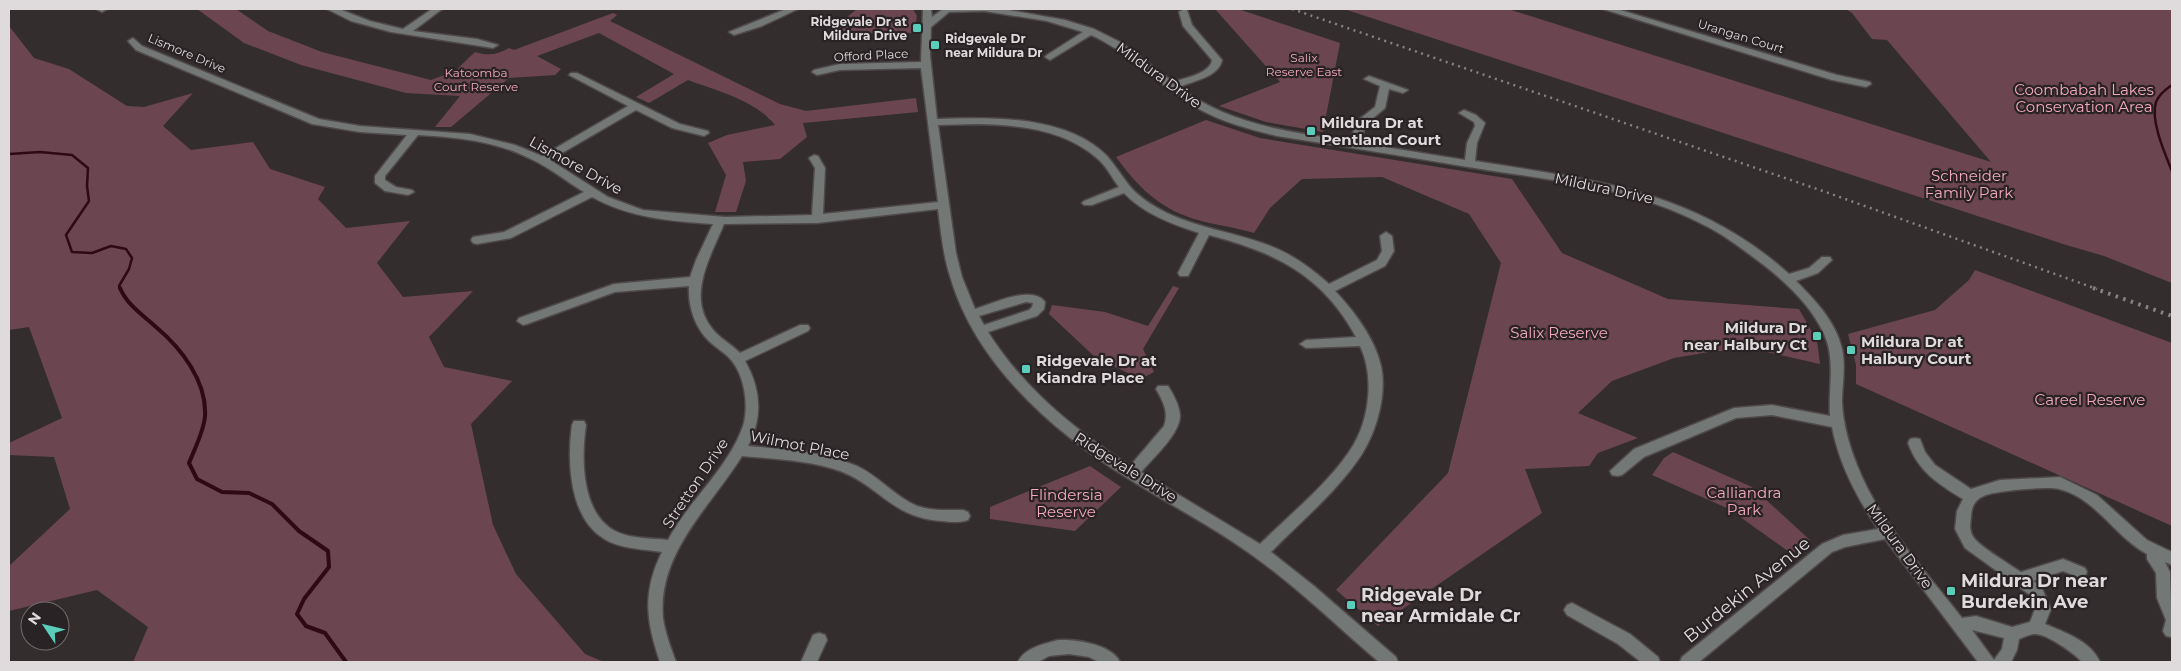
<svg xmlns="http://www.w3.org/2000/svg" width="2181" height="671" font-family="Montserrat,sans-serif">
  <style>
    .green { fill: #6b4650 }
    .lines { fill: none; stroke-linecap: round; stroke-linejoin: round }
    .stream-far1 { stroke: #2d0a16; stroke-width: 2.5 }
    .stream { stroke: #2d0a16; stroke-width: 4 }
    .minor-casing { stroke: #4f494a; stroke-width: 3 }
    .minor { fill: #737776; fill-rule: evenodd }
    .rail-far1 { stroke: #888283; stroke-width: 2.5; stroke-dasharray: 2 4.5; stroke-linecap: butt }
    .rail { stroke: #888283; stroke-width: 4; stroke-dasharray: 2.5 5.5; stroke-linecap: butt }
    .poi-dot { fill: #5bcebb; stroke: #2a2325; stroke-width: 2 }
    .labels { text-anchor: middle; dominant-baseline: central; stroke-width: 4.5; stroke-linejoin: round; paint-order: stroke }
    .far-poi-label { font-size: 12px; font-weight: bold; fill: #dfdadb; stroke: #2a2325; text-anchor: end }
    .far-street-label { font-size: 12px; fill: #dfdadb; stroke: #2a2325 }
    .far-park-label { font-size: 12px; fill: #f2a9bc; stroke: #2a2325 }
    .street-label { font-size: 15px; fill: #dfdadb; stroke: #2a2325 }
    .park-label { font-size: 15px; fill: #f2a9bc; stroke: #2a2325 }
    .poi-label { font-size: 15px; font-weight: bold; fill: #dfdadb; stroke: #2a2325; text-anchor: start }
    .near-poi-label { font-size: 18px; font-weight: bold; fill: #dfdadb; stroke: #2a2325; text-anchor: start }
    .near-street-label { font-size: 18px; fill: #dfdadb; stroke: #2a2325 }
  </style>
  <rect width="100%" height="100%" fill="#342d2e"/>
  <!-- green -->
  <g class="green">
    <path d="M197,9H236L268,31L322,52L431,80L455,71L475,52C488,56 497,55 509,48L514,50L613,13L617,15L610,21L780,104L806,111L916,98L918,112L803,123L807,137L780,159L743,162L746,181L736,212H715L726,175L708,143L727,135L775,125C755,100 717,91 688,80L649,103L636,97L674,74L599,33L537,56L561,69L555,75L509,78L451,127H435L460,96L406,93L301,65L244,43Z"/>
    <polygon points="857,9 913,9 917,16 914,33 826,34"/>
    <polygon points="1215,9 1238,9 1340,43 1323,132 1266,122 1219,106 1280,82"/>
    <polygon points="1344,9 1508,9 1991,162 1887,40 1872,39 1852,13 1846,9 2172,9 2172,283 2104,256 2063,244"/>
    <polygon points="9,26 34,58 69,69 127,106 144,107 193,93 163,126 191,150 253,142 270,169 325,187 318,199 346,228 410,221 377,263 403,297 473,291 429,337 444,367 512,381 471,424 493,525 516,574 585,654 604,662 133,662 148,627 97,590 9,611 9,566 70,509 54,457 9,455 9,443 62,418 29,327 9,330"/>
    <path d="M1206,120L1260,138L1512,179L1562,253L1668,299L1799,309L1817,341L1820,364L1762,351H1715L1674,358L1612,381L1578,413L1638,438L1598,453L1589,466L1525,469L1542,513L1378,626L1336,590L1448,473L1501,263L1469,214L1382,177L1302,179L1270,208L1254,233C1235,227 1214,225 1194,219C1159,208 1137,186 1116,157Z"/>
    <polygon points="1975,270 2172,343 2172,526 1856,384 1856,365 1848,334 1935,310 1969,280"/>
    <polygon points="1173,286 1179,288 1143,349 1154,372 1141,379 1096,358 1049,314 1052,305 1105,312 1148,326"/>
    <polygon points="1673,452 1752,487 1810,540 1792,554 1729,509 1652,475 1664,458"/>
    <polygon points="1090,466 1121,487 1075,531 990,519 990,507"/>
  </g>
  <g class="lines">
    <!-- stream-far1 -->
    <g class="stream-far1">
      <path d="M2172,85C2166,89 2159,94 2156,102C2150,120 2165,154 2172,171"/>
      <polyline points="9,154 40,152 72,155 88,168 87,186 89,201 66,235 72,252 92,253 111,246 126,249 132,258 129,269 119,286 120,289"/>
    </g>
    <!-- stream -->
    <path class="stream" d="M120,288C127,305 143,315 156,327C181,348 207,381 205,416C204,431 195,448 189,463L197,479L222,492L249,493L272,504L299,531L328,551L329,567L304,599L297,614L306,626L325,633L346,662"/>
    <defs>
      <g id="minor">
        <polygon points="96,9 107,9 102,12"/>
        <polygon points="327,9 339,9 370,21 403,29 432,9 442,9 413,31 477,39 498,45 493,48 391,32 351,21"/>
        <polygon points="786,9 798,9 762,26 734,35 729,32"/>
        <path d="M923,9H931L932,17L943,9H1003L1065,20L1094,29L1120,42L1173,82C1184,78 1210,74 1212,60L1183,26L1179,12L1184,9L1187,10L1192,25L1222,60C1219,77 1193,81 1179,87C1229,125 1290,132 1350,141L1357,121L1375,107L1380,86L1364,79L1369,76L1408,90L1403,93L1389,89L1385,108L1366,124L1360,143L1465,160L1467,143L1475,126L1474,122L1459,113L1464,110L1476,115L1485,123L1477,143L1475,161C1594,180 1696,190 1789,274L1809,268L1822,257H1830L1832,260L1818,273L1796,281C1815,300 1836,322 1842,349C1846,367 1842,385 1842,402C1843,424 1849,445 1857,465C1879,522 1925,570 1962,618L1976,616L2012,627L2030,622L2035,609L2030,595L1965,548L1955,529L1957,511L1963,499C1938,484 1918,471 1908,443L1910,439L1915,438L1920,439L1925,452L1935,465L1971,489L2000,480L2060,477L2097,495L2147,540L2172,552V565L2165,562L2170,572L2172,637L2166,636L2163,631L2166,620L2157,598L2156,573L2147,559V554C2115,537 2096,498 2059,489C2049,486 1993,491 1984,496C1975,499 1971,508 1971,517C1970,525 1969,531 1974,538C1982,548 2009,564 2021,572L2063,559L2085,568L2087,572L2085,576L2080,578L2063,571L2033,581L2041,586L2051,609L2045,624C2064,632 2091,641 2100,662H2082C2074,653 2047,634 2035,634C2030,634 2024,637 2019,639L2017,650L2011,662H1978L1885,539L1845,547L1832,552L1699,662H1680L1682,657L1822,544L1843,535L1878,529C1857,498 1839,464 1832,427L1772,415L1736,418L1644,457L1622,475L1617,476L1612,475L1610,471L1634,449L1734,408L1772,405L1830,416C1828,389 1836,360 1824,334C1812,307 1788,284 1765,266C1745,251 1725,235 1702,224C1630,186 1547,180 1468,167C1404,156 1341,146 1277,136C1244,128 1210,119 1182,98C1151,77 1126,51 1091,35L1050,60L1045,57L1047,55L1083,32L1047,21L984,11L949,12L931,27L930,55L937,119C991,117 1067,115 1107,156C1115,165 1121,175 1128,184C1138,197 1153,206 1167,213C1199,228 1232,232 1265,244C1289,252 1310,267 1329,284L1377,260L1382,251L1380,236L1386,232L1392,236L1394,251L1385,266L1335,291C1354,311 1375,339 1381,366C1387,394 1377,430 1362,454C1338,491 1301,521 1271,552L1314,586L1396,657L1398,662H1379C1333,623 1290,580 1239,546C1203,521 1163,501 1126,477C1052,431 975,363 950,276C943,255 941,232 938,209L817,223L724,224C710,258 684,300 716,333C723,340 732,345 740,353L800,325H808L810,328L808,331L745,361C761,389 763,417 748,446C784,449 823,451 857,466C879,476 895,497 917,506C932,511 948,510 963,510L968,512L970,516L968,520C960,523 950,522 942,521C892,518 880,486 840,471C809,460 774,459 742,456C711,506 657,553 663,618C665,633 671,648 676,662H660C646,621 642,592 662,552C643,549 619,549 603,538C569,517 567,460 572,425L574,421H584L586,425C581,458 581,513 615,531C630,539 651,538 668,540C689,500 728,469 743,426C749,407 745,377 732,361C726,353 716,348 709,341C694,327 688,305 689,286L615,292L527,324L523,325L517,321L519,318L614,284L690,277L696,260L713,224C670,221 630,218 592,197L511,238L477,244L473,243L471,240L473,237L504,232L584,192C566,181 550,168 531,159C496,141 456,137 418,135L385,176V180L396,187L412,190L414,192L408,195L385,191L375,183V176L407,135L360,132L312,124L136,50L128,41L133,38L142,46L319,119L360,126L470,134L515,145L542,156L628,106L569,75L571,73H577L680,124L708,131L709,133L704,136L672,128L636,110L550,160L608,197L643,210L725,217L812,215L815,168L809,158L814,155L818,156L825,168L823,214L938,202L921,68L840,70L817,75L812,72L814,70L840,64L921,62ZM977,124C1019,125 1064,129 1098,159C1107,167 1112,178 1119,187L1084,201L1082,203L1084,205H1092L1124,193C1144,214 1172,224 1199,233L1178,273L1180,276H1188L1209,235C1274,252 1322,274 1356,337L1306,340L1300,344L1306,348L1360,346C1374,375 1370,416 1354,444C1333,480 1289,515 1260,544L1141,472C1152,459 1181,433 1180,415C1179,404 1173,394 1168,386H1158L1156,389C1163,401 1169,412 1164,426L1130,466C1075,430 1023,388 988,332L1037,316L1044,309L1045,302C1033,284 992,304 975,309L962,277L956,253L938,125ZM1026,302L1033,303L1032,307L1029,310L984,325L979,316ZM1972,630L2004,638L2002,649L1994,660Z"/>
        <polygon points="1603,9 1617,9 1837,75 1870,82 1871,84 1866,87 1832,80"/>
        <polygon points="1572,603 1630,634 1658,657 1660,662 1641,662 1618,644 1567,615 1564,610 1567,605"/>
        <polygon points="819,633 825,635 827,640 817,662 801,662 813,635"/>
        <path d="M1058,640C1075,639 1112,644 1120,662H1099L1089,657L1069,654L1049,656L1038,662H1018C1024,648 1044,644 1058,640Z"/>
      </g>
    </defs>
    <!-- minor casing -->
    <use href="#minor" class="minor-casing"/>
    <!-- minor -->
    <use href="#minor" class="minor"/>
    <!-- rail-far1 -->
    <polyline class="rail-far1" points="1292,9 1820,190 2097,289"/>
    <!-- rail -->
    <polyline class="rail" points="2093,288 2172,316"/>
  </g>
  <!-- markers -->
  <g class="poi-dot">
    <rect x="912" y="23" width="10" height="10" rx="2.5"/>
    <rect x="930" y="40" width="10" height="10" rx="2.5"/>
    <rect x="1306" y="126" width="10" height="10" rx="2.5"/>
    <rect x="1812" y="331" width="10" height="10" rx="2.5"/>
    <rect x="1846" y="345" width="10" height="10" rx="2.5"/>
    <rect x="1021" y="364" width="10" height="10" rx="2.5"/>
    <rect x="1946" y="586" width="10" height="10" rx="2.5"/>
    <rect x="1346" y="600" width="10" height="10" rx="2.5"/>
  </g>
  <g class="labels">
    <!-- far-poi labels -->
    <g class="far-poi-label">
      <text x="907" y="21">Ridgevale Dr at<tspan x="907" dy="14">Mildura Drive</tspan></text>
      <text x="945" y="38" text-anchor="start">Ridgevale Dr<tspan x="945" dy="14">near Mildura Dr</tspan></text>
    </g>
    <!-- far-street labels -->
    <g class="far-street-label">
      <text transform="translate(1741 36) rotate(17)">Urangan Court</text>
      <text transform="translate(187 53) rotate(23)">Lismore Drive</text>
      <text transform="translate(871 55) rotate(-3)">Offord Place</text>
    </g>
    <!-- far-park labels -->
    <g class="far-park-label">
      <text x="1304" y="57">Salix<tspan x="1304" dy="14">Reserve East</tspan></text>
      <text x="476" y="72">Katoomba<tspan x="476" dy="14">Court Reserve</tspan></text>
    </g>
    <!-- street labels -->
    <g class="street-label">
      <text transform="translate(1159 75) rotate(36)">Mildura Drive</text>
      <text transform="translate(576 165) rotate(29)">Lismore Drive</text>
      <text transform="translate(1604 188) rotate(12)">Mildura Drive</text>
      <text transform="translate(800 445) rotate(11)">Wilmot Place</text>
      <text transform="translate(1126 467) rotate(32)">Ridgevale Drive</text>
      <text transform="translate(695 483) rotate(-56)">Stretton Drive</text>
      <text transform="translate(1900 546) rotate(54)">Mildura Drive</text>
    </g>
    <!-- park labels -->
    <g class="park-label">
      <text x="2084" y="89">Coombabah Lakes<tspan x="2084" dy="17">Conservation Area</tspan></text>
      <text x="1969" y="175">Schneider<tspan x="1969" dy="17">Family Park</tspan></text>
      <text x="1559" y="332">Salix Reserve</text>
      <text x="2090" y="399">Careel Reserve</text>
      <text x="1744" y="492">Calliandra<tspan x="1744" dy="17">Park</tspan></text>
      <text x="1066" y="494">Flindersia<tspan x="1066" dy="17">Reserve</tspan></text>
    </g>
    <!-- poi labels -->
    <g class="poi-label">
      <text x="1321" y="122">Mildura Dr at<tspan x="1321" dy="17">Pentland Court</tspan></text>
      <text x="1807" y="327" text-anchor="end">Mildura Dr<tspan x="1807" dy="17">near Halbury Ct</tspan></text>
      <text x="1861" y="341">Mildura Dr at<tspan x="1861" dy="17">Halbury Court</tspan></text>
      <text x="1036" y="360">Ridgevale Dr at<tspan x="1036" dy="17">Kiandra Place</tspan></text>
    </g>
    <!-- near-poi labels -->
    <g class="near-poi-label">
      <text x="1961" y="581">Mildura Dr near<tspan x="1961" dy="21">Burdekin Ave</tspan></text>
      <text x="1361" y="595">Ridgevale Dr<tspan x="1361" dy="21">near Armidale Cr</tspan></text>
    </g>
    <!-- near-street labels -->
    <g class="near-street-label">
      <text transform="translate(1747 590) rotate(-39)">Burdekin Avenue</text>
    </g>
  </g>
  <!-- border -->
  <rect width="2181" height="671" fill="none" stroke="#dfdadb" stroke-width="20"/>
  <!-- north arrow -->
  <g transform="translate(45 626) rotate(305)"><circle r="24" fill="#2a2325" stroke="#726c6e"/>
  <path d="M0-4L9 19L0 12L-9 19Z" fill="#5bcebb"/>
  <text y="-8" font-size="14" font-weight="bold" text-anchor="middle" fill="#dfdadb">N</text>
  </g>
</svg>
